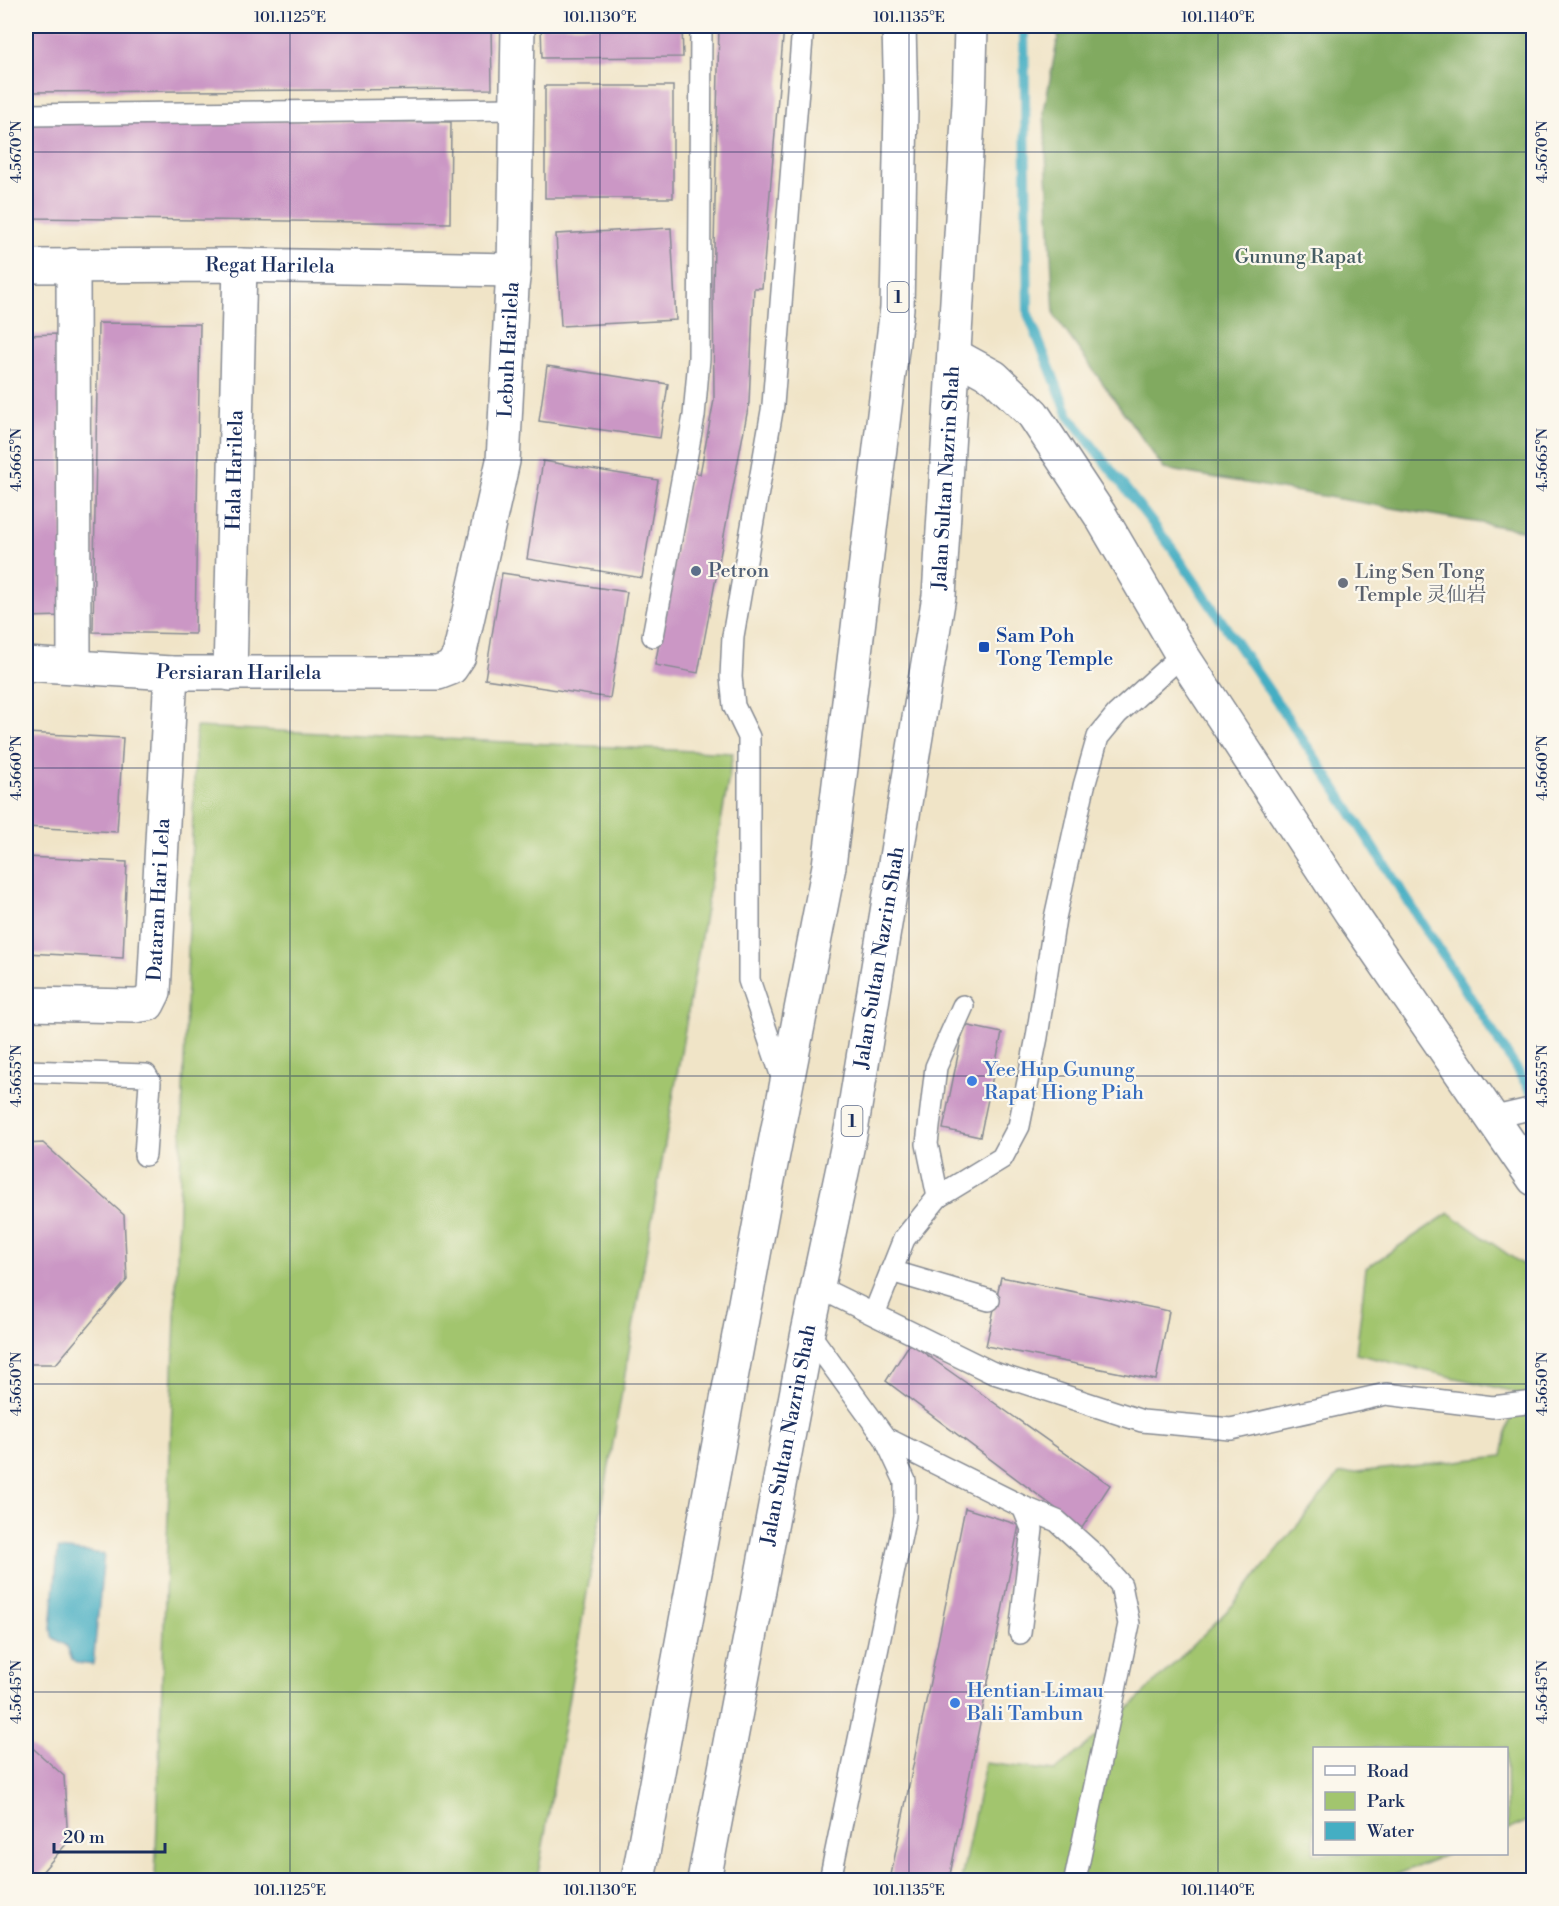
<svg xmlns="http://www.w3.org/2000/svg" width="1559" height="1906" font-family="'Libre Bodoni','Noto Serif SC',serif">
  <style>
    .green { fill: #a2c56e; stroke: #5e7a66; stroke-width: 1.5 }
    .forest { fill: #81aa61; stroke: #4e6c60; stroke-width: 1.5 }
    .water { fill: #44aec3; stroke: #306e90; stroke-width: 1.5 }
    .lines { fill: none; stroke-linecap: round; stroke-linejoin: round }
    .stream { stroke: #44aec3; stroke-width: 10 }
    .building { fill: #cb97c5 }
    .lane-casing { stroke: #868a92; stroke-width: 24 }
    .street-casing { stroke: #868a92; stroke-width: 36 }
    .highway-casing { stroke: #868a92; stroke-width: 36 }
    .lane { stroke: #fff; stroke-width: 21 }
    .street { stroke: #fff; stroke-width: 33 }
    .highway { stroke: #fff; stroke-width: 33 }
    .ticks { fill: none; stroke: #1b2f5e; stroke-width: 1.5; stroke-opacity: 0.45 }
    .service-dot { fill: #5c6f8a; stroke: #fbf7ec; stroke-width: 2 }
    .worship-dot { fill: #6b7280; stroke: #fbf7ec; stroke-width: 2 }
    .transit-dot { fill: #1a4fb4; stroke: #fbf7ec; stroke-width: 2 }
    .shop-dot { fill: #3f7fe0; stroke: #fbf7ec; stroke-width: 2 }
    .labels { text-anchor: middle; dominant-baseline: central; stroke-width: 4.5; stroke-linejoin: round; paint-order: stroke }
    .shield { fill: #fbf7ec; stroke: #5e6b89; stroke-width: 1.5 }
    .shield-label { font-size: 18px; font-weight: bold; fill: #1b2f5e }
    .park-label { font-size: 20px; fill: #445c63; stroke: #fbf7ec }
    .street-label { font-size: 20px; fill: #1b2f5e; stroke: #fbf7ec }
    .service-label { font-size: 20px; fill: #4e5e75; stroke: #fbf7ec; text-anchor: start }
    .worship-label { font-size: 20px; fill: #5b616d; stroke: #fbf7ec; text-anchor: start }
    .transit-label { font-size: 20px; fill: #164399; stroke: #fbf7ec; text-anchor: start }
    .shop-label { font-size: 20px; fill: #366cbe; stroke: #fbf7ec; text-anchor: start }
    .neatline { fill: none; stroke: #1b2f5e; stroke-width: 2 }
    .ticks-label { font-size: 15px; text-anchor: middle; fill: #1b2f5e }
  </style>
  <rect width="100%" height="100%" fill="#fbf7ec"/>
  <filter id="ink" filterUnits="userSpaceOnUse"><feTurbulence type="fractalNoise" baseFrequency=".0167" numOctaves="2"/><feDisplacementMap in="SourceGraphic" scale="12" xChannelSelector="R" yChannelSelector="G"/><feConvolveMatrix kernelMatrix="1 2 1 2 8 2 1 2 1" color-interpolation-filters="sRGB"/></filter>
  <filter id="wash" filterUnits="userSpaceOnUse"><feTurbulence type="fractalNoise" baseFrequency=".008" numOctaves="4" result="noise"/><feDisplacementMap in="SourceGraphic" scale="24" xChannelSelector="R" yChannelSelector="G"/><feGaussianBlur stdDeviation="1.35" result="paint"/><feColorMatrix in="noise" values="0 0 0 0 0 0 0 0 0 0 0 0 0 0 0 0 0 1.4 0 .05"/><feComposite in="paint" operator="in"/></filter>
  <g filter="url(#wash)">
    <rect width="100%" height="100%" fill="#f0e4c7"/>
    <!-- green -->
    <g class="green">
      <polygon points="196,727 733,753 537,1880 155,1880"/>
      <polygon points="1449,1213 1533,1272 1533,1819 1507,1830 1506,1748 1314,1748 1314,1854 1448,1854 1393,1876 1394,1880 961,1880 985,1763 1055,1771 1119,1718 1232,1606 1339,1474 1502,1456 1515,1392 1356,1354 1366,1268"/>
    </g>
    <!-- forest -->
    <polygon class="forest" points="1060,26 1533,26 1533,532 1164,469 1054,315 1044,111"/>
    <!-- water -->
    <polygon class="water" points="58,1549 104,1554 93,1665 77,1663 72,1659 67,1646 52,1637 51,1628"/>
    <g class="lines">
      <!-- stream -->
      <polyline class="stream" points="1024,26 1028,314 1069,416 1171,547 1326,774 1534,1096"/>
    </g>
    <g id="blocks">
      <!-- building -->
      <g class="building">
        <polygon points="26,26 491,26 492,89 26,92"/>
        <polygon points="541,26 682,26 683,57 542,58"/>
        <polygon points="719,26 784,26 762,288 754,288 749,403 698,673 655,665 691,472 700,474 714,400 713,291"/>
        <rect x="545" y="86" width="128" height="112"/>
        <polygon points="26,118 451,122 450,223 26,218"/>
        <polygon points="671,228 676,320 561,326 556,234"/>
        <polygon points="98,323 200,324 195,634 93,632"/>
        <polygon points="59,334 64,616 26,617 26,335"/>
        <polygon points="547,366 668,384 660,438 539,421"/>
        <polygon points="543,461 658,480 642,578 527,559"/>
        <polygon points="502,573 627,592 610,698 485,679"/>
        <polygon points="26,733 123,738 117,832 26,827"/>
        <polygon points="26,857 127,862 123,958 26,953"/>
        <polygon points="964,1025 1002,1033 980,1137 943,1129"/>
        <polygon points="43,1143 124,1215 127,1280 56,1364 26,1364 26,1144"/>
        <polygon points="1001,1277 1169,1311 1156,1380 986,1346"/>
        <polygon points="910,1343 1110,1485 1082,1528 886,1381"/>
        <polygon points="965,1508 1019,1525 949,1880 890,1880"/>
        <polygon points="26,1742 64,1776 68,1842 35,1880 26,1880"/>
      </g>
    </g>
  </g>
  <g filter="url(#ink)">
    <use href="#blocks" fill-opacity="0" stroke="#868a92" stroke-width="1.5"/>
    <g class="lines">
      <defs>
        <g id="lane">
          <polyline points="26,115 516,109"/>
          <polyline points="653,636 694,416 699,359 701,26"/>
          <polyline points="26,1071 146,1075 150,1082 145,1155"/>
          <polyline points="784,1083 749,980 749,737 734,706 731,677 733,636 773,405 803,26"/>
          <polyline points="1491,1118 1534,1108"/>
          <polyline points="938,1197 927,1144 936,1067 963,1006"/>
          <polyline points="891,1271 989,1300"/>
          <polyline points="818,1287 991,1372 1142,1421 1231,1429 1386,1394 1493,1407 1534,1402"/>
          <polyline points="874,1314 904,1239 938,1197 1002,1158 1019,1126 1037,1037 1055,918 1084,786 1098,737 1117,714 1182,655"/>
          <polyline points="808,1332 885,1438 905,1481 905,1516 830,1880"/>
          <polyline points="885,1438 1023,1507 1032,1529 1020,1633"/>
          <polyline points="1023,1507 1057,1521 1096,1556 1121,1585 1129,1624 1075,1880"/>
        </g>
        <g id="street">
          <polyline points="73,265 74,666"/>
          <path id="s1" d="M26,266L240,265L514,270"/>
          <polyline points="954,355 994,377 1033,414 1100,515 1182,655 1351,913 1534,1179"/>
          <path id="s2" d="M26,664L171,673H438L451,668L459,656L503,461L512,287L514,270L518,26"/>
          <path id="s3" d="M230,674L240,265"/>
          <path id="s4" d="M26,1004L135,1006L148,1004L154,992L171,673"/>
        </g>
        <g id="highway">
          <polyline points="638,1880 765,1195 829,866 897,308 901,108 899,26"/>
          <path id="s5" d="M704,1880L808,1332L852,1125L939,596L969,104L971,26"/>
        </g>
      </defs>
      <!-- lane casing -->
      <use href="#lane" class="lane-casing"/>
      <!-- street casing -->
      <use href="#street" class="street-casing"/>
      <!-- highway casing -->
      <use href="#highway" class="highway-casing"/>
      <!-- lane -->
      <use href="#lane" class="lane"/>
      <!-- street -->
      <use href="#street" class="street"/>
      <!-- highway -->
      <use href="#highway" class="highway"/>
    </g>
  </g>
  <!-- ticks -->
  <path class="ticks" d="M290,26V1880M600,26V1880M909,26V1880M1218,26V1880M1527,26V1880M26,152H1534M26,460H1534M26,768H1534M26,1076H1534M26,1384H1534M26,1692H1534"/>
  <!-- markers -->
  <circle class="service-dot" cx="696" cy="571" r="6"/>
  <circle class="worship-dot" cx="1343" cy="583" r="6"/>
  <rect class="transit-dot" x="978" y="641" width="12" height="12" rx="3"/>
  <g class="shop-dot">
    <circle cx="972" cy="1081" r="6"/>
    <circle cx="955" cy="1703" r="6"/>
  </g>
  <g class="labels">
    <!-- shield labels -->
    <g class="shield">
      <rect x="887.5" y="282" width="21" height="30" rx="4.5"/>
      <rect x="841.5" y="1106" width="21" height="30" rx="4.5"/>
    </g>
    <g class="shield-label">
      <text x="898" y="297">1</text>
      <text x="852" y="1121">1</text>
    </g>
    <!-- park labels -->
    <g class="park-label">
      <text x="1299" y="257">Gunung Rapat</text>
    </g>
    <!-- street labels -->
    <g class="street-label">
      <text stroke="none"><textPath href="#s1" startOffset="244">Regat Harilela</textPath></text>
      <text stroke="none"><textPath href="#s2" startOffset="752">Lebuh Harilela</textPath></text>
      <text stroke="none"><textPath href="#s3" startOffset="204">Hala Harilela</textPath></text>
      <text stroke="none"><textPath href="#s5" startOffset="1424">Jalan Sultan Nazrin Shah</textPath></text>
      <text stroke="none"><textPath href="#s2" startOffset="213">Persiaran Harilela</textPath></text>
      <text stroke="none"><textPath href="#s4" startOffset="228">Dataran Hari Lela</textPath></text>
      <text stroke="none"><textPath href="#s5" startOffset="939">Jalan Sultan Nazrin Shah</textPath></text>
      <text stroke="none"><textPath href="#s5" startOffset="453">Jalan Sultan Nazrin Shah</textPath></text>
    </g>
    <!-- service labels -->
    <g class="service-label">
      <text x="708" y="571">Petron</text>
    </g>
    <!-- worship labels -->
    <g class="worship-label">
      <text x="1355" y="572">Ling Sen Tong<tspan x="1355" dy="23">Temple 灵仙岩</tspan></text>
    </g>
    <!-- transit labels -->
    <g class="transit-label">
      <text x="996" y="636">Sam Poh<tspan x="996" dy="23">Tong Temple</tspan></text>
    </g>
    <!-- shop labels -->
    <g class="shop-label">
      <text x="984" y="1070">Yee Hup Gunung<tspan x="984" dy="23">Rapat Hiong Piah</tspan></text>
      <text x="967" y="1691">Hentian Limau<tspan x="967" dy="23">Bali Tambun</tspan></text>
    </g>
  </g>
  <!-- margin -->
  <rect width="1559" height="1906" fill="none" stroke="#fbf7ec" stroke-width="66"/>
  <!-- legend -->
  <rect x="1313" y="1747" width="195" height="108" fill="#fbf7ec" stroke="#a1a7b3" stroke-width="1.5"/>
  <rect x="1325" y="1766" width="30" height="9" fill="#ffffff" stroke="#a1a7b3" stroke-width="1.5"/>
  <text x="1367" y="1777" font-size="18" fill="#1b2f5e">Road</text>
  <rect x="1325" y="1792" width="30" height="18" fill="#a2c56e" stroke="#a1a7b3" stroke-width="1.5"/>
  <text x="1367" y="1807" font-size="18" fill="#1b2f5e">Park</text>
  <rect x="1325" y="1822" width="30" height="18" fill="#44aec3" stroke="#a1a7b3" stroke-width="1.5"/>
  <text x="1367" y="1837" font-size="18" fill="#1b2f5e">Water</text>
  <!-- scale -->
  <path d="M54 1843v9h111v-9" fill="none" stroke="#1b2f5e" stroke-width="3"/>
  <text x="63" y="1843" font-size="18" fill="#1b2f5e" stroke="#fbf7ec" stroke-width="4.5" paint-order="stroke">20 m</text>
  <rect x="33" y="33" width="1493" height="1840" class="neatline"/>
  <g class="ticks-label">
    <text x="290" y="22">101.1125°E</text>
    <text x="600" y="22">101.1130°E</text>
    <text x="909" y="22">101.1135°E</text>
    <text x="1218" y="22">101.1140°E</text>
    <text transform="translate(16 152) rotate(-90)" y="5">4.5670°N</text>
    <text transform="translate(1542 152) rotate(-90)" y="5">4.5670°N</text>
    <text transform="translate(16 460) rotate(-90)" y="5">4.5665°N</text>
    <text transform="translate(1542 460) rotate(-90)" y="5">4.5665°N</text>
    <text transform="translate(16 768) rotate(-90)" y="5">4.5660°N</text>
    <text transform="translate(1542 768) rotate(-90)" y="5">4.5660°N</text>
    <text transform="translate(16 1076) rotate(-90)" y="5">4.5655°N</text>
    <text transform="translate(1542 1076) rotate(-90)" y="5">4.5655°N</text>
    <text transform="translate(16 1384) rotate(-90)" y="5">4.5650°N</text>
    <text transform="translate(1542 1384) rotate(-90)" y="5">4.5650°N</text>
    <text transform="translate(16 1692) rotate(-90)" y="5">4.5645°N</text>
    <text transform="translate(1542 1692) rotate(-90)" y="5">4.5645°N</text>
    <text x="290" y="1895">101.1125°E</text>
    <text x="600" y="1895">101.1130°E</text>
    <text x="909" y="1895">101.1135°E</text>
    <text x="1218" y="1895">101.1140°E</text>
  </g>
</svg>
